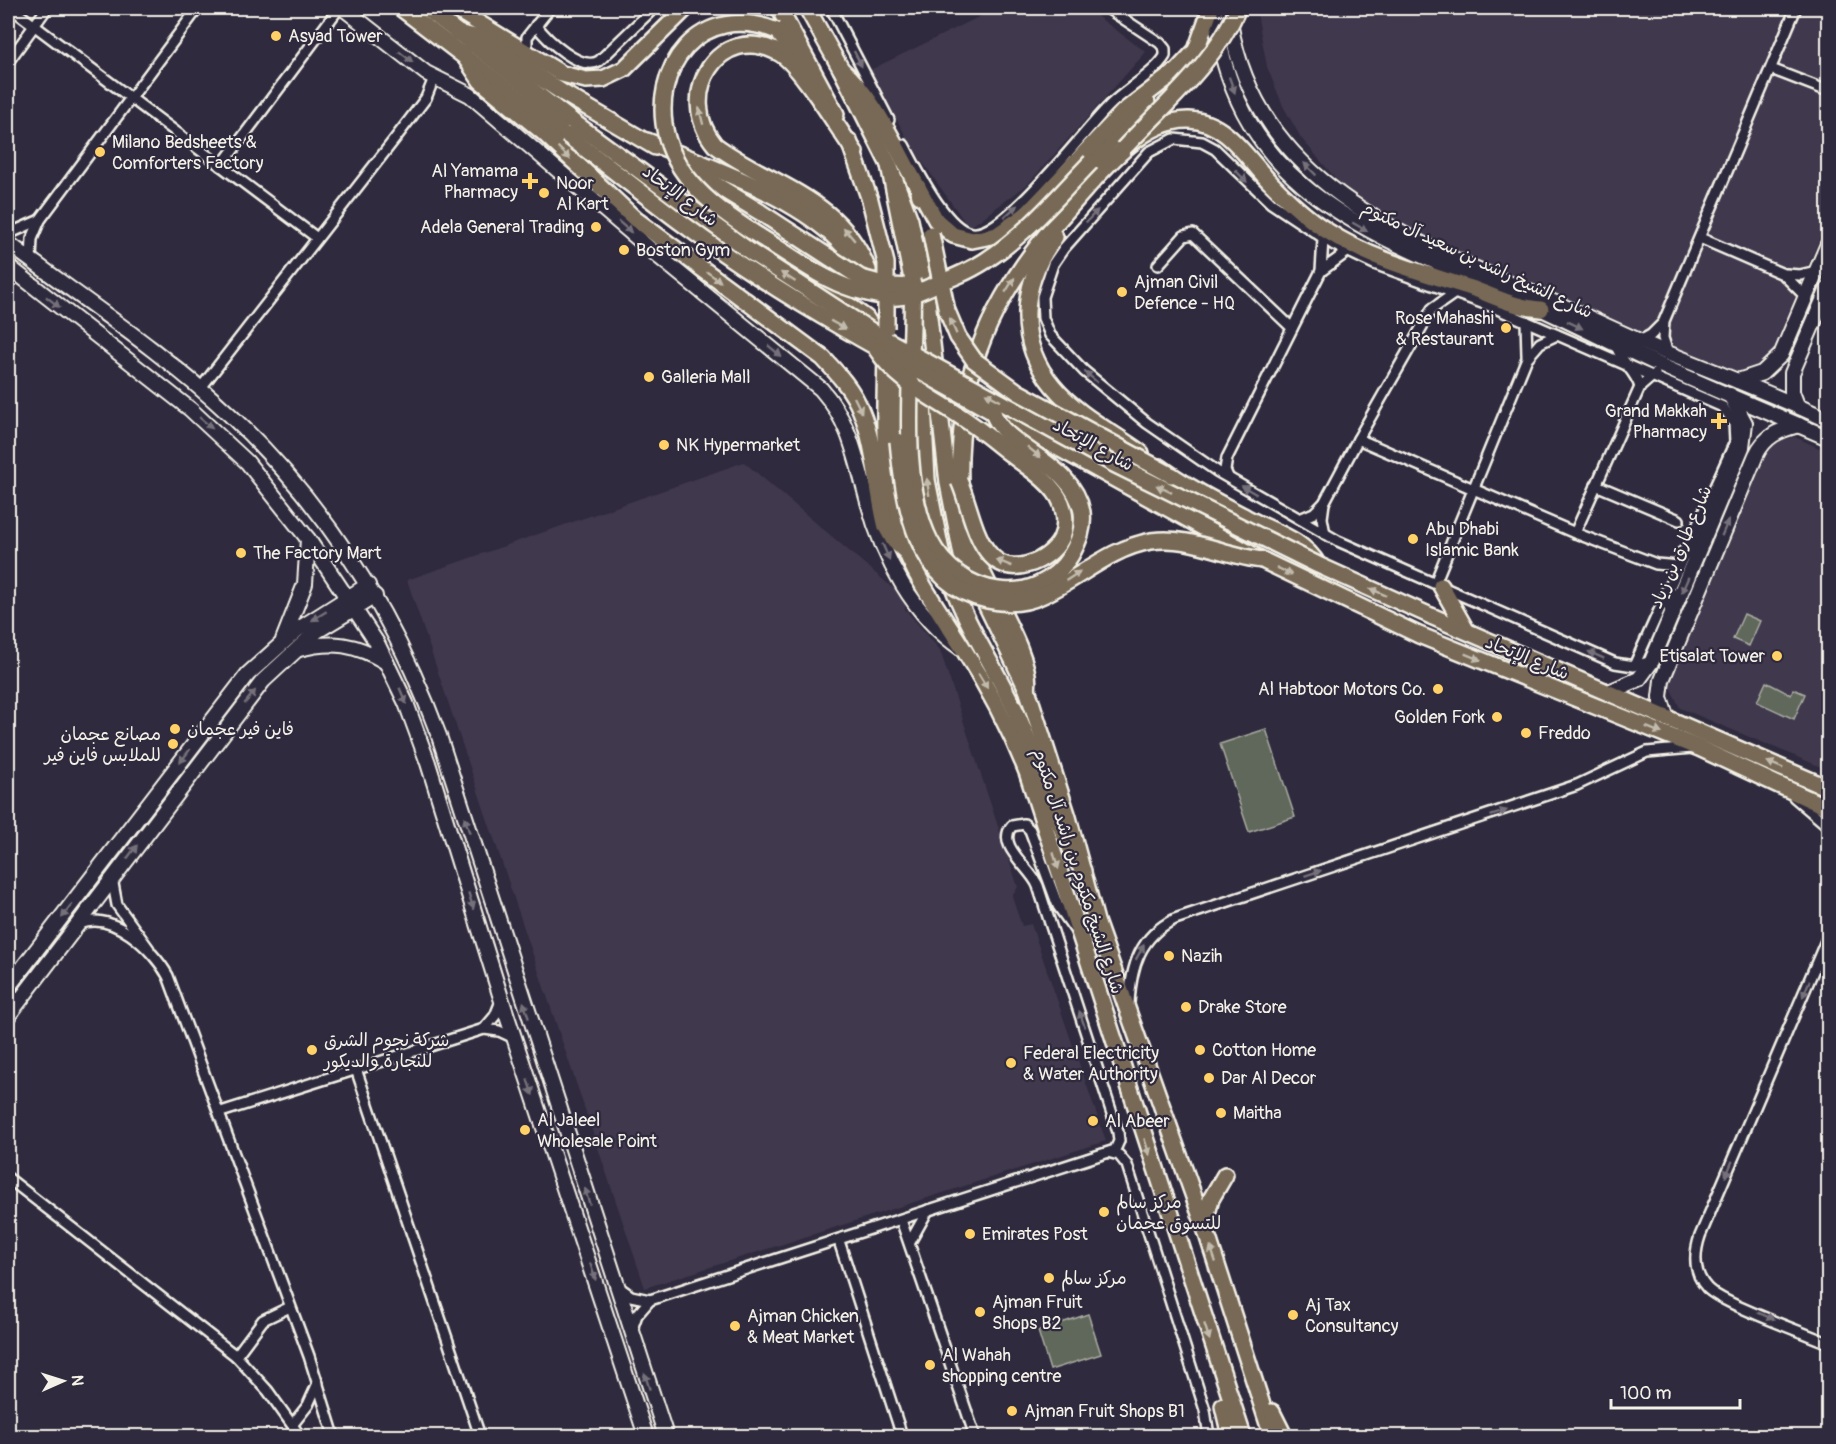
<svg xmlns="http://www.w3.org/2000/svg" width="1836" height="1444" font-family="Pangolin,'Playpen Sans Arabic',sans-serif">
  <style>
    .built { fill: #40384e }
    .green { fill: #60675b; stroke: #aaaca2; stroke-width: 1.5 }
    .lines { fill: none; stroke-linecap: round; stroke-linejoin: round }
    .minor-casing { stroke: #f4f1e8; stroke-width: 14 }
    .secondary-casing { stroke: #f4f1e8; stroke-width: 18 }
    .primary-casing { stroke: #f4f1e8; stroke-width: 20 }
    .trunk-casing { stroke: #f4f1e8; stroke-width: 20 }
    .minor { stroke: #2f2a3d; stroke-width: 9 }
    .secondary { stroke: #2f2a3d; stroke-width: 14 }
    .primary { stroke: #776954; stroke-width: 15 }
    .trunk { stroke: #776954; stroke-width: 15 }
    .primary-bridge-casing { stroke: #f4f1e8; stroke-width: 20; stroke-linecap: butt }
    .trunk-bridge-casing { stroke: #f4f1e8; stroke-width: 20; stroke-linecap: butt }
    .primary-bridge { stroke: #776954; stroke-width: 15 }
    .trunk-bridge { stroke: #776954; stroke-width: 15 }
    .oneway { fill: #747079 }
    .oneway2 { fill: #c2bbad }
    .poi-dot { fill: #ffd166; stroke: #2f2a3d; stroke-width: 2 }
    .labels { text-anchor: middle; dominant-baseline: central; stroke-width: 4.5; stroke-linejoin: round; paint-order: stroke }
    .poi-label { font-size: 18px; fill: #f4f1e8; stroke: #2f2a3d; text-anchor: start }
    .street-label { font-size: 18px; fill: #f4f1e8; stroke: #2f2a3d }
  </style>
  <rect width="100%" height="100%" fill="#2f2a3d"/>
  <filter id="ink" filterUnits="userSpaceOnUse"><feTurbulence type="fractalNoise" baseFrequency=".0167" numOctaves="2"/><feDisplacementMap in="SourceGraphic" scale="12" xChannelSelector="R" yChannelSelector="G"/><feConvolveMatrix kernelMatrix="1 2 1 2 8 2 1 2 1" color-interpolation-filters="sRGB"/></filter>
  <g filter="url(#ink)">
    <!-- built -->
    <g class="built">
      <polygon points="997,8 1086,8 1146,52 1027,185 969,228 911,146 870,70"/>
      <polygon points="1256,8 1828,8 1828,218 1768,362 1751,371 1733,373 1710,367 1439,249 1347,192 1301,138 1283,106 1267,67"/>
      <polygon points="1795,437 1828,452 1828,770 1680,708 1668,683 1768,442"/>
      <polygon points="744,462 906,599 905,609 940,650 1018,887 1012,897 1022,926 1031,924 1106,1141 645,1288 407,580"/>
    </g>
    <!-- green -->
    <g class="green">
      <polygon points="1744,614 1760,621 1749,646 1733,639"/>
      <polygon points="1766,682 1791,695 1793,689 1805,694 1794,719 1757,702"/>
      <polygon points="1266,729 1295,817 1249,832 1220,744"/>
      <polygon points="1088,1314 1101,1354 1050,1370 1038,1331"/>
    </g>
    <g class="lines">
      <defs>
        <g id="minor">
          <polyline points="11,8 317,238"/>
          <polyline points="831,8 889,120"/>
          <path d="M536,25C547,40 581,72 599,61L654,8"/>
          <polyline points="527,53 527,37 550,8"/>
          <polyline points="8,62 47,8"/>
          <polyline points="1771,69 1828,91"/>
          <path d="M904,145C916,167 946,230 972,233C1004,238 1085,129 1110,105C1125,90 1155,73 1165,56V49L1160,43L1107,8"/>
          <polyline points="221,166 339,8"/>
          <polyline points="8,234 40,220"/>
          <polyline points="1700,238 1783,274 1806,297"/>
          <polyline points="31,260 32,239 40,220 198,8"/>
          <polyline points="1158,265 1184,236 1193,234 1292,328"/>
          <polyline points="1321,271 1347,252"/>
          <polyline points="1786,274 1800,275 1817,271"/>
          <polyline points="1526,321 1527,355"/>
          <polyline points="1640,341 1651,335 1663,323"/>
          <path d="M1616,345C1620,362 1635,370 1640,387"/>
          <polyline points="1668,353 1663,338 1664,321 1796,8"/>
          <polyline points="200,389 394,140 426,98 434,78"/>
          <polyline points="1358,439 1575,533 1656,564 1679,566"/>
          <polyline points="1228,477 1225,470 1227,458 1321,271 1323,239"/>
          <polyline points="1596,485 1679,520"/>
          <polyline points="1324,503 1322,518 1325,534"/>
          <polyline points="1300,519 1314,513 1324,503 1358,439 1432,309 1455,293"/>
          <polyline points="1575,533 1640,387 1655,374"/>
          <polyline points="1435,583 1527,358 1540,343 1557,335"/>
          <polyline points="1634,666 1735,442 1734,423 1723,407 1493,307 1374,264 1334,245 1271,203 1215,149 1202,142 1174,139 1149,152 1064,248 1053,264 1042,297 1043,318 1050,335 1084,371 1147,423 1218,472 1338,541 1615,663 1634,666 1652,661"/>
          <polyline points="1794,797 1828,826"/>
          <polyline points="112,878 117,905 149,949"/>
          <path d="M80,924C112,910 153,949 168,976L309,1356L334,1436"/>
          <path d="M1828,936L1700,1236C1694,1254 1693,1273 1707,1288C1722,1304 1803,1332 1828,1343"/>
          <path d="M1129,1003C1131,966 1140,936 1175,919L1577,785L1647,752L1692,748"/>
          <polyline points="484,1029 495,1016 501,1001"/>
          <polyline points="356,1069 480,1436"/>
          <polyline points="221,1112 484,1029 499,1031 514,1038"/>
          <polyline points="1111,1153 1119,1155 1127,1165 1205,1410 1209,1436"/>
          <polyline points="8,1178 236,1356 268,1391 300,1436"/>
          <polyline points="901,1220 975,1436"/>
          <polyline points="839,1241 902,1436"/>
          <polyline points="910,1242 928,1210"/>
          <polyline points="617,1286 631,1296 650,1300"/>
          <path d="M632,1329L637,1315L650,1300L1115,1150L1119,1141L1118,1132L1038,886C1031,868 995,845 1012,826L1024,824L1030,830L1058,906L1077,933"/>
          <polyline points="236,1356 263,1320 290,1307"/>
          <polyline points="293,1424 308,1405 318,1383"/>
        </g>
        <g id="secondary">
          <path d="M343,8L426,73L470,95L657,255L821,389C851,423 856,460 868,502C883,558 913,616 962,649"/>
          <path d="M1214,8C1235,200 1382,235 1531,304C1575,324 1618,346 1662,366C1717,391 1773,414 1828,438"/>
          <path d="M1228,8C1249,185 1412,241 1553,302C1590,318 1627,336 1665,352C1720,374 1775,395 1828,420"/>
          <path d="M8,243C82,299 162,351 230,415C326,505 394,614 439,736L666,1436"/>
          <polyline points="8,266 190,409 247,462 308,539 377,643 406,703 428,763 502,1001 646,1436"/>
          <polyline points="1738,381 1762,373 1781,355 1828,244"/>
          <polyline points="1797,405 1792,392 1792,373 1828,289"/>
          <polyline points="1684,553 1702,543"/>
          <polyline points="1668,592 1673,614"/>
          <polyline points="283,640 305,584 308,539"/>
          <path d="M299,649C332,640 356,644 386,662"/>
          <polyline points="1609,692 1639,679 1652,661 1742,447 1745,423 1730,395"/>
          <path d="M1667,719L1660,697L1662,680L1756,455C1765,436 1779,430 1799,425"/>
          <polyline points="8,987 248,674 297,630 368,585"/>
          <polyline points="8,1016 263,681 317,631 375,596"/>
        </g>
        <g id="primary">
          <polyline points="779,8 836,114"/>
          <polyline points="807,8 841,69 889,165 910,220 927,300 948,483 962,555 1027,689 1068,817 1096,921 1204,1225 1272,1436"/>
          <polyline points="849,141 870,200"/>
          <path d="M886,352C885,416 880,477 901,538C915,579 941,613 964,650C989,689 1010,729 1027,772L1243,1436"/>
          <polyline points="1204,1225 1211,1199 1225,1175"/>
          <polyline points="1223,1406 1230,1436"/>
          <polyline points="1272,1412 1284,1436"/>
        </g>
        <g id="trunk">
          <polyline points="401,8 567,135"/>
          <polyline points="426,8 572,121"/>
          <polyline points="454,8 562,74 586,80 603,79 624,69 686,8"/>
          <polyline points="777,31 808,71"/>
          <polyline points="457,33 480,38 563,93 655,147"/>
          <path d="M463,54L481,81L544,133L635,219L823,358C838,374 853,390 861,411C876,447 876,489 886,527L894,541L906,552"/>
          <path d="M841,69C876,99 895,147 918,187L920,196"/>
          <polyline points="1170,78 1196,50 1211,8"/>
          <path d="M647,141C702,164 778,190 824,228C844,243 858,264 871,285"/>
          <path d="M855,152C838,129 800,64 779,53C719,20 674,96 715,145C772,187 840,197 868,270"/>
          <polyline points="678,162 760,212"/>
          <polyline points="1091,162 1147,103"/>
          <polyline points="889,165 912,279"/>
          <polyline points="918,187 936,220 953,235 972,240 997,235 1027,214 1123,112 1175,72"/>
          <path d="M1055,237C1021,282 1015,341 1053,386C1076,414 1112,432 1141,453"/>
          <polyline points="797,267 866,318 876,334"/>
          <polyline points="896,363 898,441"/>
          <polyline points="918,382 923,404 927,480 942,556"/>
          <polyline points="993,412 1262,560 1419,635 1699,748 1828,808"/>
          <path d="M1160,467C1187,487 1219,503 1249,519C1274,532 1303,539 1318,565"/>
          <path d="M950,579C967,627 996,669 1017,714C1041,766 1053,822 1083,871"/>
          <polyline points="1441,586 1466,630"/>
          <polyline points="1431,616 1828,788"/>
          <path d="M1027,689C1035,657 978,576 968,538C956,494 959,447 965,403C977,327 1019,264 1069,208C1098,176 1140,119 1189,120C1226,121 1246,157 1269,181C1286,199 1306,218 1327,231C1371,260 1424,273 1474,289C1496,297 1517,308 1541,309"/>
        </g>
      </defs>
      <!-- minor casing -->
      <use href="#minor" class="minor-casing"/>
      <!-- secondary casing -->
      <use href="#secondary" class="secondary-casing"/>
      <!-- primary casing -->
      <use href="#primary" class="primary-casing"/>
      <!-- trunk casing -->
      <use href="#trunk" class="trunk-casing"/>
      <!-- minor -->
      <use href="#minor" class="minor"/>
      <!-- secondary -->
      <use href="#secondary" class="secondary"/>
      <!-- primary -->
      <use href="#primary" class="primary"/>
      <!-- trunk -->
      <use href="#trunk" class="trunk"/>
      <defs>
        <polyline id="primary-bridge" points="870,200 886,263 886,328"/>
        <g id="trunk-bridge">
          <path d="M777,31C700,0 648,69 667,138C680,185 724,214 762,238C790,255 821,279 853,289C867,293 883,298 898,297C911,296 920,291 932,286C950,279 968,272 985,261C1026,235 1058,196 1091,162"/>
          <polyline points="572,121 752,253 876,334 1112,463 1318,565 1431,616"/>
          <path d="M567,135C628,181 688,231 753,273C830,324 913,367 993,412C1002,448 1073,461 1082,512C1084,528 1079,541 1071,555C1036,612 958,596 930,541C895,471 916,357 912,279"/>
          <path d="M1123,149C1163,106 1215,63 1238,8"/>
          <polyline points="760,212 861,278 890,286 915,287"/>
          <polyline points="931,234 947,311 958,337 974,360 1018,392 1171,475"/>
          <path d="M877,350C898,383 938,400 970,423C986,434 1001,447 1017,459C1030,469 1045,478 1055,492C1065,505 1068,524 1061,539C1055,551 1041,561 1029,564C978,580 973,510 959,481"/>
          <path d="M898,441C904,503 915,585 987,600C1005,604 1024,604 1041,596C1079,579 1108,549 1151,541C1191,535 1224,556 1262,560"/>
        </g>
      </defs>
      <!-- primary-bridge casing -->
      <use href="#primary-bridge" class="primary-bridge-casing"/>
      <!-- trunk-bridge casing -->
      <use href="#trunk-bridge" class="trunk-bridge-casing"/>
      <!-- primary-bridge -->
      <use href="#primary-bridge" class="primary-bridge"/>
      <!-- trunk-bridge -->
      <use href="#trunk-bridge" class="trunk-bridge"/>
    </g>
    <!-- one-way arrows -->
    <defs><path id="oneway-solid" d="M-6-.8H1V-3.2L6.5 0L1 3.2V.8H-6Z" transform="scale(1.5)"/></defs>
    <g class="oneway">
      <use href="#oneway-solid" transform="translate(406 57) rotate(38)"/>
      <use href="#oneway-solid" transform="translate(858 59) rotate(63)"/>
      <use href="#oneway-solid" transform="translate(1232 85) rotate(70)"/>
      <use href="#oneway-solid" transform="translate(1310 169) rotate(-135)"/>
      <use href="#oneway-solid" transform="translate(1241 176) rotate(46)"/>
      <use href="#oneway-solid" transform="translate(1011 211) rotate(-42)"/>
      <use href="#oneway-solid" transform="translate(1092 216) rotate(-46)"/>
      <use href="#oneway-solid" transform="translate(625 227) rotate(41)"/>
      <use href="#oneway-solid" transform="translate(1360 227) rotate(30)"/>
      <use href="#oneway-solid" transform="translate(53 302) rotate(38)"/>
      <use href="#oneway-solid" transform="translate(1575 325) rotate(26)"/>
      <use href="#oneway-solid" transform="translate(775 351) rotate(39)"/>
      <use href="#oneway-solid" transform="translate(1091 377) rotate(-139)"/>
      <use href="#oneway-solid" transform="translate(206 423) rotate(41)"/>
      <use href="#oneway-solid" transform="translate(1249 490) rotate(-150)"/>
      <use href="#oneway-solid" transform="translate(1725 528) rotate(-67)"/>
      <use href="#oneway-solid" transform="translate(886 552) rotate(66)"/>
      <use href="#oneway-solid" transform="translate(1685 585) rotate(113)"/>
      <use href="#oneway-solid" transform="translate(319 616) rotate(148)"/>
      <use href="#oneway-solid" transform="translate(1596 655) rotate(-156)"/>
      <use href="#oneway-solid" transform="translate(403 696) rotate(67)"/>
      <use href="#oneway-solid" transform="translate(250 697) rotate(-51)"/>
      <use href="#oneway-solid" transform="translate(185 756) rotate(127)"/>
      <use href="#oneway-solid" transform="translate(1499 813) rotate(-19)"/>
      <use href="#oneway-solid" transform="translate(467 825) rotate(-108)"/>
      <use href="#oneway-solid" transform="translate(132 852) rotate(-53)"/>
      <use href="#oneway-solid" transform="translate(1313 873) rotate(-18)"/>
      <use href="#oneway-solid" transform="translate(471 901) rotate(73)"/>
      <use href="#oneway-solid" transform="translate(67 911) rotate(128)"/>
      <use href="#oneway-solid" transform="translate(1140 952) rotate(-61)"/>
      <use href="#oneway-solid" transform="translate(1806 989) rotate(113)"/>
      <use href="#oneway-solid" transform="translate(526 1010) rotate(-108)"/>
      <use href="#oneway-solid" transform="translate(1082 1019) rotate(-109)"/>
      <use href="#oneway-solid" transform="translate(530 1087) rotate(71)"/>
      <use href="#oneway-solid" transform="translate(1729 1169) rotate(113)"/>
      <use href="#oneway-solid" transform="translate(587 1196) rotate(-108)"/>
      <use href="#oneway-solid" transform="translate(593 1272) rotate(72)"/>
      <use href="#oneway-solid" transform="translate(1766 1316) rotate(23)"/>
      <use href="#oneway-solid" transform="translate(647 1381) rotate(-108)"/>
    </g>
    <g class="oneway2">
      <use href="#oneway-solid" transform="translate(701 116) rotate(-104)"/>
      <use href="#oneway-solid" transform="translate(564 153) rotate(45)"/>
      <use href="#oneway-solid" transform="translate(849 234) rotate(-130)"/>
      <use href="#oneway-solid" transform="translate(714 277) rotate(36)"/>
      <use href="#oneway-solid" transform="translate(788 277) rotate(-147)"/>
      <use href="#oneway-solid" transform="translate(1010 285) rotate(-58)"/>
      <use href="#oneway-solid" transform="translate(838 325) rotate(29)"/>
      <use href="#oneway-solid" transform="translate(953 326) rotate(-113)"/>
      <use href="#oneway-solid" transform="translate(993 397) rotate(-152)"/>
      <use href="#oneway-solid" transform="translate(858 405) rotate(64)"/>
      <use href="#oneway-solid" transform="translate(1034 452) rotate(39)"/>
      <use href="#oneway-solid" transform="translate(928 487) rotate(-98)"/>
      <use href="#oneway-solid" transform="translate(1164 489) rotate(-154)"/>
      <use href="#oneway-solid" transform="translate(1004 563) rotate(-158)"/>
      <use href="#oneway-solid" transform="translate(1284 571) rotate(26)"/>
      <use href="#oneway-solid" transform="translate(1073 576) rotate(-34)"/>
      <use href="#oneway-solid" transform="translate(1378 592) rotate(-156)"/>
      <use href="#oneway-solid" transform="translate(1473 657) rotate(22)"/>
      <use href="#oneway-solid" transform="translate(983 681) rotate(59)"/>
      <use href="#oneway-solid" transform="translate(1654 730) rotate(22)"/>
      <use href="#oneway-solid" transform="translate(1775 765) rotate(-157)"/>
      <use href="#oneway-solid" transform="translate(1056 861) rotate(73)"/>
      <use href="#oneway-solid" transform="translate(1147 1147) rotate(72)"/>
      <use href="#oneway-solid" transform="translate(1213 1254) rotate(-109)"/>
      <use href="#oneway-solid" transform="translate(1207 1332) rotate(72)"/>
    </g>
  </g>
  <!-- markers -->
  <g class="poi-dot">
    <circle cx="276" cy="36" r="6"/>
    <circle cx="100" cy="152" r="6"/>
    <path d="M527 172h6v6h6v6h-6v6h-6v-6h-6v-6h6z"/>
    <circle cx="544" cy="193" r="6"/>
    <circle cx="596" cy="227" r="6"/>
    <circle cx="624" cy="250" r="6"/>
    <circle cx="1122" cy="292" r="6"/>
    <circle cx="1506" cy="328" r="6"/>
    <circle cx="649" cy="377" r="6"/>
    <path d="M1716 412h6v6h6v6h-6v6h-6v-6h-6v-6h6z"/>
    <circle cx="664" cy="445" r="6"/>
    <circle cx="1413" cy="539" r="6"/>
    <circle cx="241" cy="553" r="6"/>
    <circle cx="1777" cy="656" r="6"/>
    <circle cx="1438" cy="689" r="6"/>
    <circle cx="1497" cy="717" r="6"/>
    <circle cx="175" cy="729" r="6"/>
    <circle cx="1526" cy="733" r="6"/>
    <circle cx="173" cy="744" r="6"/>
    <circle cx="1169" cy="956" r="6"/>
    <circle cx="1186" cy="1007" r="6"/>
    <circle cx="312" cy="1050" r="6"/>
    <circle cx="1200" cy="1050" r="6"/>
    <circle cx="1011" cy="1063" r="6"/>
    <circle cx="1209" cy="1078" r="6"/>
    <circle cx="1221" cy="1113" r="6"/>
    <circle cx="1093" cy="1121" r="6"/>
    <circle cx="525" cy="1130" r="6"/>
    <circle cx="1104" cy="1212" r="6"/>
    <circle cx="970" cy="1234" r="6"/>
    <circle cx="1049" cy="1278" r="6"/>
    <circle cx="980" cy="1312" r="6"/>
    <circle cx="1293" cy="1315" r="6"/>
    <circle cx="735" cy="1326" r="6"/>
    <circle cx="930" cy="1365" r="6"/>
    <circle cx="1012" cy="1411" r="6"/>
  </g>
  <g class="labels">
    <!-- poi labels -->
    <g class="poi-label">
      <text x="288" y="36">Asyad Tower</text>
      <text x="112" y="142">Milano Bedsheets &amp;<tspan x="112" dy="21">Comforters Factory</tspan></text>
      <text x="518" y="171" text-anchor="end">Al Yamama<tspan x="518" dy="21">Pharmacy</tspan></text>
      <text x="556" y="183">Noor<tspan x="556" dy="21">Al Kart</tspan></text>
      <text x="584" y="227" text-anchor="end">Adela General Trading</text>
      <text x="636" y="250">Boston Gym</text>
      <text x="1134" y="282">Ajman Civil<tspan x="1134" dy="21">Defence - HQ</tspan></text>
      <text x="1494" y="318" text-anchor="end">Rose Mahashi<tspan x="1494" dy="21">&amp; Restaurant</tspan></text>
      <text x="661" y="377">Galleria Mall</text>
      <text x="1707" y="411" text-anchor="end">Grand Makkah<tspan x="1707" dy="21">Pharmacy</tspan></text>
      <text x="676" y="445">NK Hypermarket</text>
      <text x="1425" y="529">Abu Dhabi<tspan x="1425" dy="21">Islamic Bank</tspan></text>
      <text x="253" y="553">The Factory Mart</text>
      <text x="1765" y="656" text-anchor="end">Etisalat Tower</text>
      <text x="1426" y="689" text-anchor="end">Al Habtoor Motors Co.</text>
      <text x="1485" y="717" text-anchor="end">Golden Fork</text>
      <text x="187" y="729">فاين فير عجمان</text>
      <text x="1538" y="733">Freddo</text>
      <text x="161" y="734" text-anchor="end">مصانع عجمان<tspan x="161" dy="21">للملابس فاين فير</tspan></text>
      <text x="1181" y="956">Nazih</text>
      <text x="1198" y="1007">Drake Store</text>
      <text x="324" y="1040">شركة نجوم الشرق<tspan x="324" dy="21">للنجارة والديكور</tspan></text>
      <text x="1212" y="1050">Cotton Home</text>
      <text x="1023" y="1053">Federal Electricity<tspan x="1023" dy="21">&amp; Water Authority</tspan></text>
      <text x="1221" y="1078">Dar Al Decor</text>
      <text x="1233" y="1113">Maitha</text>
      <text x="537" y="1120">Al Jaleel<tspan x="537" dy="21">Wholesale Point</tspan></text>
      <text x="1105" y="1121">Al Abeer</text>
      <text x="1116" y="1202">مركز سالم<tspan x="1116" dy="21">للتسوق عجمان</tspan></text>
      <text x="982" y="1234">Emirates Post</text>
      <text x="1061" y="1278">مركز سالم</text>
      <text x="992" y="1302">Ajman Fruit<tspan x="992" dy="21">Shops B2</tspan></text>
      <text x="1305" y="1305">Aj Tax<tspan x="1305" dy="21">Consultancy</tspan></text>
      <text x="747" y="1316">Ajman Chicken<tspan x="747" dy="21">&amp; Meat Market</tspan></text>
      <text x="942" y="1355">Al Wahah<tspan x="942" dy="21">shopping centre</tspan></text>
      <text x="1024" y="1411">Ajman Fruit Shops B1</text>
    </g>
    <!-- street labels -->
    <g class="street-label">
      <text transform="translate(680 196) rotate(37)">شارع الإتحاد</text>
      <text transform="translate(1477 260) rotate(25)">شارع الشيخ راشد بن سعيد آل مكتوم</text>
      <text transform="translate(1093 445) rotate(29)">شارع الإتحاد</text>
      <text transform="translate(1681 547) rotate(-67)">شارع طارق بن زياد</text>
      <text transform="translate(1527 658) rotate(22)">شارع الإتحاد</text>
      <text transform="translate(1078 871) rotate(72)">شارع الشيخ مكتوم بن راشد آل مكتوم</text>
    </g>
  </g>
  <!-- margin -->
  <rect width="1836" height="1444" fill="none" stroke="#2f2a3d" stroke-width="30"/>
  <rect x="15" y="15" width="1806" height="1414" fill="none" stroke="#f4f1e8" stroke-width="2" filter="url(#ink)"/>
  <!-- north arrow -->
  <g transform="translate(63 1381) rotate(87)" stroke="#2f2a3d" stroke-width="4.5" paint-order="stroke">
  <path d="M0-4.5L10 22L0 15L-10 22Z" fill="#f4f1e8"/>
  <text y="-9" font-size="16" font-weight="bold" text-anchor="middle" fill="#f4f1e8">N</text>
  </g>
  <!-- scale -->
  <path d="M1611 1399v9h129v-9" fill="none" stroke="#f4f1e8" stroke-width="3"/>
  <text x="1620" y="1399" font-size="18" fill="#f4f1e8" stroke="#2f2a3d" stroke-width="4.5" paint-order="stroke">100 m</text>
</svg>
